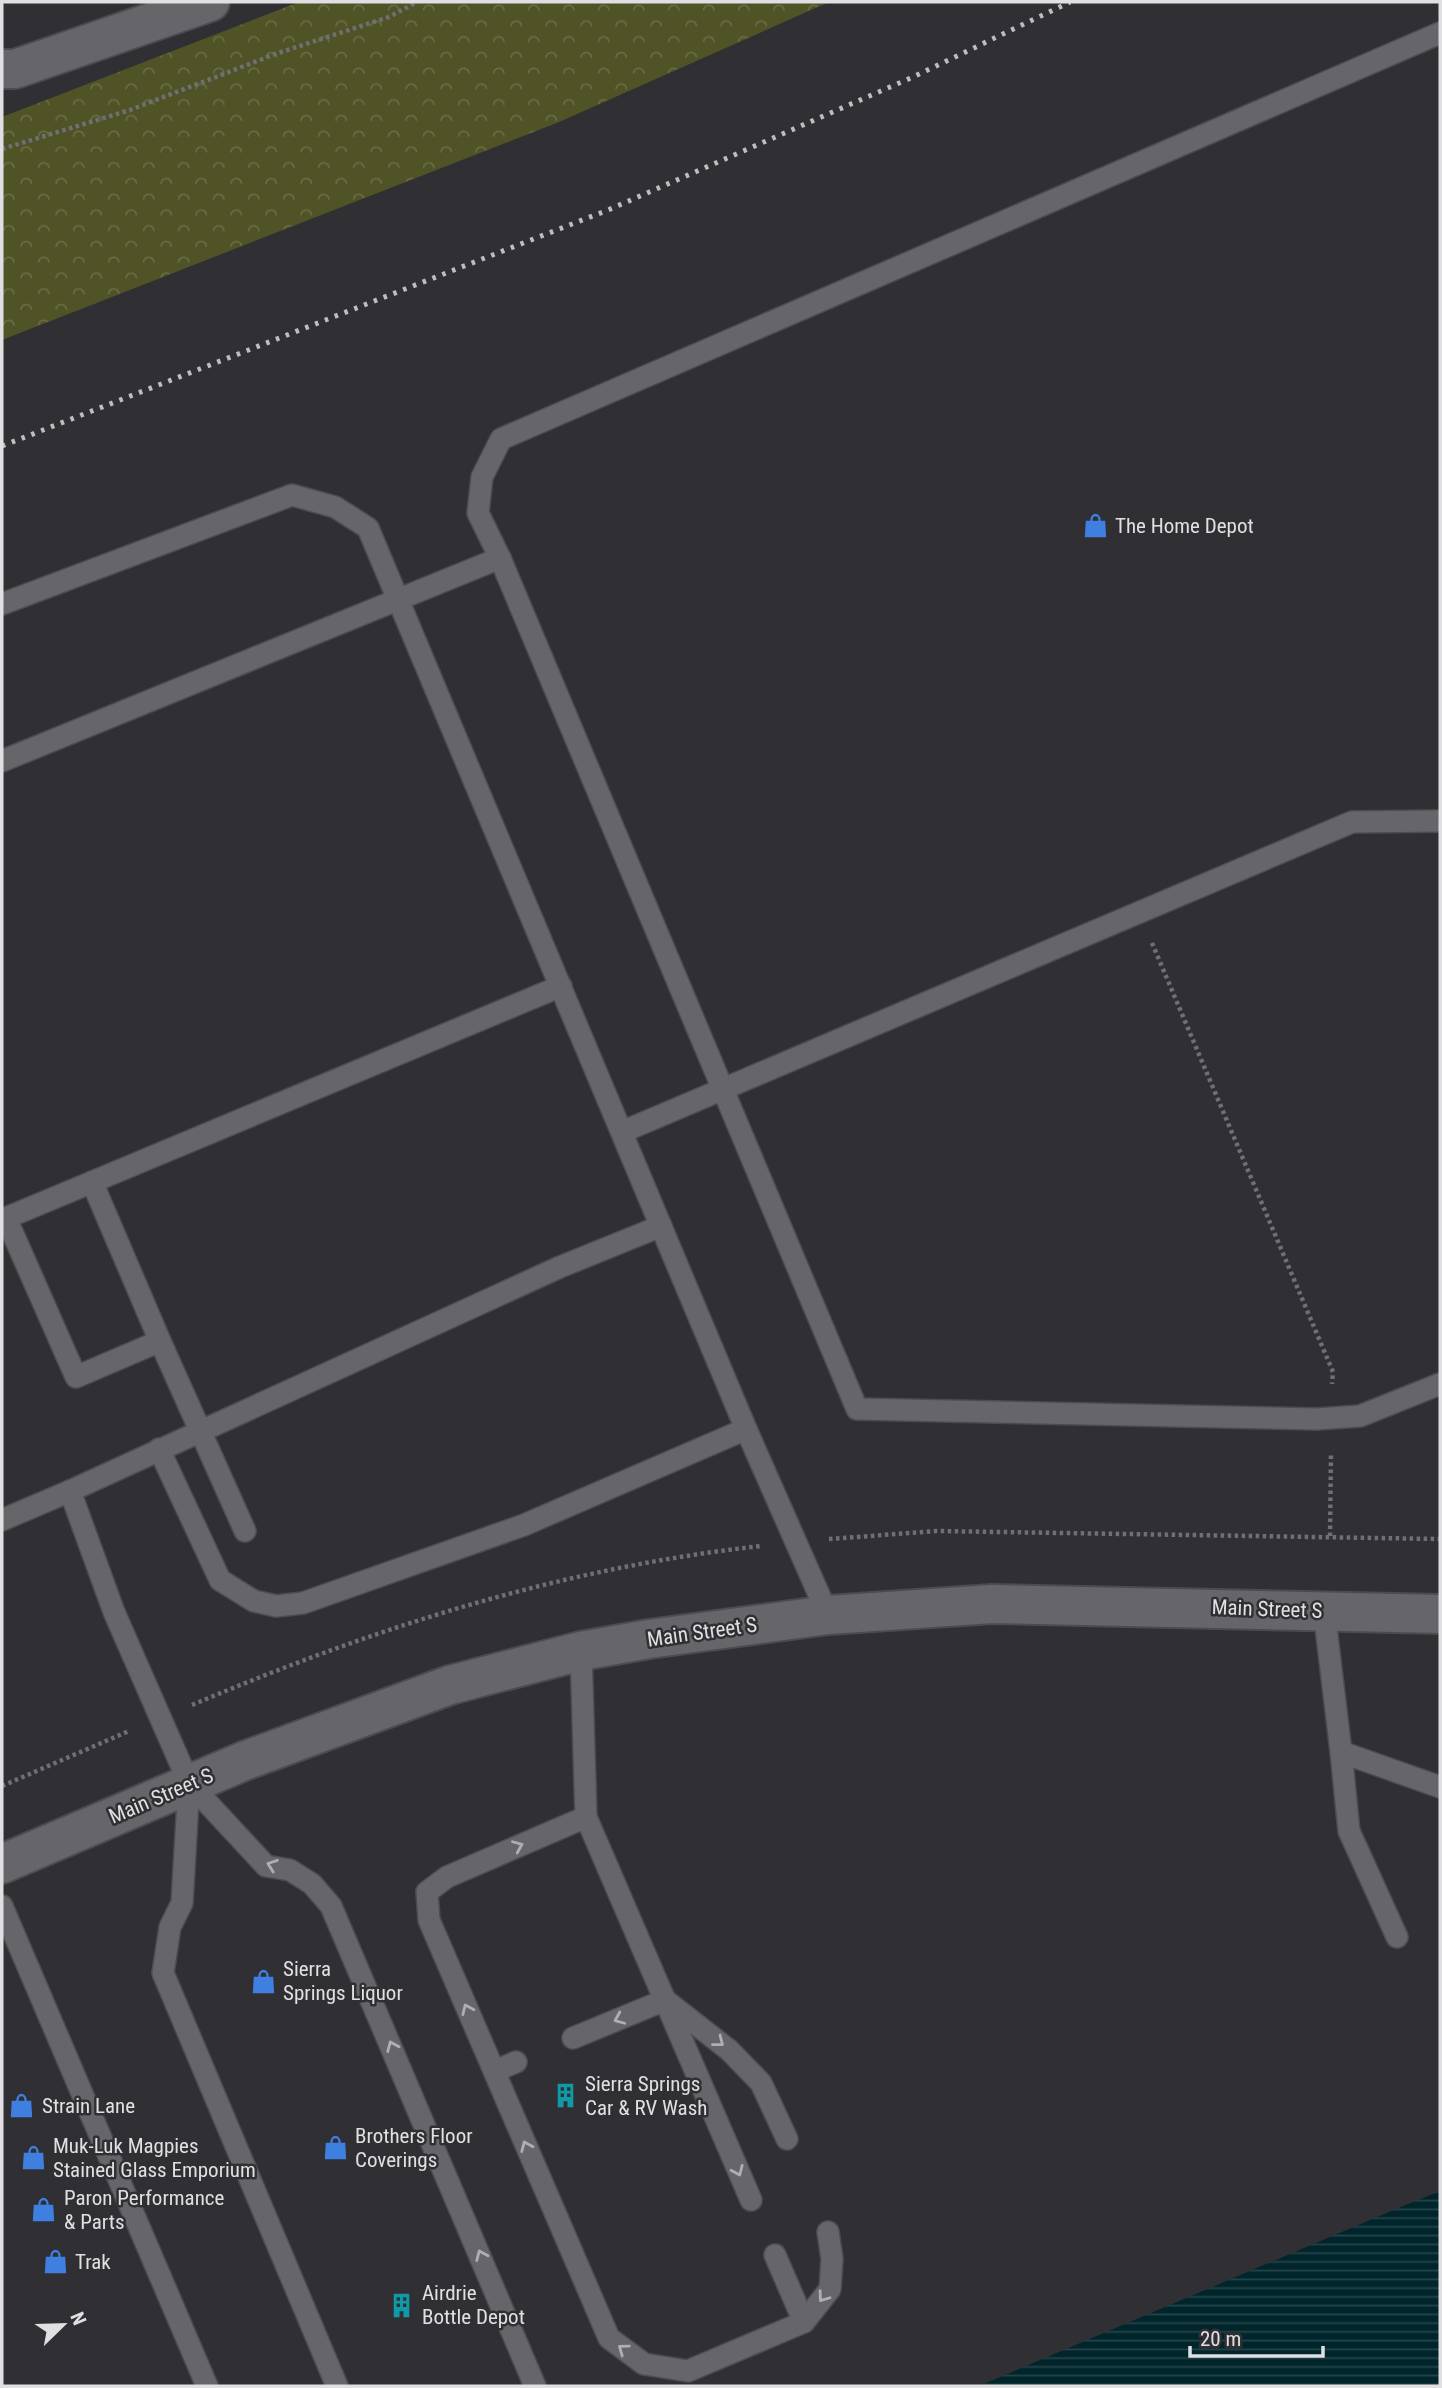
<svg xmlns="http://www.w3.org/2000/svg" width="1442" height="2388" font-family="'Roboto Condensed',sans-serif">
  <style>
    .park { fill: url(#park-crowns) }
    .water { fill: url(#water-rules) }
    .lines { fill: none; stroke-linecap: round; stroke-linejoin: round }
    .service-casing { stroke: #4c4b4f; stroke-width: 24 }
    .minor-casing { stroke: #4c4b4f; stroke-width: 42 }
    .secondary-casing { stroke: #4c4b4f; stroke-width: 42 }
    .path { stroke: #706f73; stroke-width: 4.5; stroke-dasharray: 3.5 3.5; stroke-linecap: butt }
    .service { stroke: #66666a; stroke-width: 21 }
    .minor { stroke: #66666a; stroke-width: 38 }
    .secondary { stroke: #66666a; stroke-width: 38 }
    .rail { stroke: #bebec1; stroke-width: 5; stroke-dasharray: 3.5 7; stroke-linecap: butt }
    .oneway { stroke: #afafb3 }
    .labels { text-anchor: middle; dominant-baseline: central; stroke-width: 5; stroke-linejoin: round; paint-order: stroke }
    .poi-label { font-size: 21px; fill: #e0e0e3; stroke: #302f33; text-anchor: start }
    .street-label { font-size: 21px; fill: #e0e0e3; stroke: #302f33 }
  </style>
  <defs>
    <pattern id="park-crowns" width="20" height="18" patternUnits="userSpaceOnUse" patternTransform="scale(1.75)"><rect width="20" height="18" fill="#505326"/><path d="M2 6a3 3 0 1 1 6 0M12 15a3 3 0 1 1 6 0" fill="none" stroke="#696b45"/></pattern>
    <pattern id="water-rules" width="6" height="5" patternUnits="userSpaceOnUse" patternTransform="scale(1.75)"><rect width="6" height="5" fill="#00252b"/><path d="M0 2.5h6" fill="none" stroke="#25444a"/></pattern>
  </defs>
  <rect width="100%" height="100%" fill="#302f33"/>
  <!-- park -->
  <polygon class="park" points="299,2 829,2 559,122 2,340 2,117"/>
  <!-- water -->
  <polygon class="water" points="1440,2191 1439,2386 979,2386 1403,2206"/>
  <g class="lines">
    <defs>
      <g id="service">
        <polyline points="500,558 857,1409 1317,1419 1360,1416 1440,1384"/>
        <polyline points="2,604 292,495 335,507 368,528 746,1429 828,1615"/>
        <polyline points="2,761 500,558 478,513 482,477 501,439 1440,33"/>
        <polyline points="622,1132 1352,822 1440,821"/>
        <polyline points="92,1182 160,1341"/>
        <polyline points="159,1449 220,1580 254,1601 276,1606 303,1603 524,1525 746,1429"/>
        <polyline points="70,1491 560,1267 661,1226"/>
        <polyline points="2,1520 70,1491 114,1612 189,1783 266,1866 290,1870 312,1884 331,1906 535,2386"/>
        <polyline points="245,1531 160,1341 76,1377 6,1218 561,986"/>
        <polyline points="1324,1611 1341,1752 1440,1787"/>
        <polyline points="581,1651 586,1817 751,2200"/>
        <polyline points="1341,1752 1349,1831 1397,1937"/>
        <polyline points="189,1783 182,1903 170,1927 163,1973 337,2386"/>
        <polyline points="586,1817 447,1877 427,1892 429,1920 609,2338 644,2364 688,2371 804,2322 830,2289 832,2259 828,2232"/>
        <polyline points="2,1906 207,2386"/>
        <polyline points="573,2038 665,2000 729,2050 761,2083 787,2139"/>
        <polyline points="495,2071 516,2062"/>
        <polyline points="775,2255 804,2322"/>
      </g>
      <polyline id="minor" points="2,69 15,69 210,2"/>
      <polyline id="secondary" points="2,1864 244,1761 450,1685 581,1651 649,1639 828,1615 992,1604 1440,1614"/>
    </defs>
    <!-- service casing -->
    <use href="#service" class="service-casing"/>
    <!-- minor casing -->
    <use href="#minor" class="minor-casing"/>
    <!-- secondary casing -->
    <use href="#secondary" class="secondary-casing"/>
    <!-- path -->
    <g class="path">
      <polyline points="2,149 130,110 278,53 389,17 417,2"/>
      <polyline points="1152,943 1333,1372 1332,1384"/>
      <polyline points="1330,1536 1331,1453"/>
      <polyline points="829,1539 937,1531 1440,1539"/>
      <path d="M192,1705C377,1627 561,1568 761,1546"/>
      <polyline points="2,1786 129,1731"/>
    </g>
    <!-- service -->
    <use href="#service" class="service"/>
    <!-- minor -->
    <use href="#minor" class="minor"/>
    <!-- secondary -->
    <use href="#secondary" class="secondary"/>
    <!-- rail -->
    <polyline class="rail" points="2,446 608,210 913,77 1070,2"/>
  </g>
  <!-- one-way arrows -->
  <defs><path id="oneway-chevron" d="M-2-3.5L2.5 0L-2 3.5" fill="none" stroke-width="1.6" stroke-linecap="round" stroke-linejoin="round" transform="scale(1.75)"/></defs>
  <g class="oneway">
    <use href="#oneway-chevron" transform="translate(518 1846) rotate(-23)"/>
    <use href="#oneway-chevron" transform="translate(272 1865) rotate(-160)"/>
    <use href="#oneway-chevron" transform="translate(467 2009) rotate(-114)"/>
    <use href="#oneway-chevron" transform="translate(619 2019) rotate(157)"/>
    <use href="#oneway-chevron" transform="translate(719 2042) rotate(38)"/>
    <use href="#oneway-chevron" transform="translate(392 2046) rotate(-113)"/>
    <use href="#oneway-chevron" transform="translate(526 2146) rotate(-113)"/>
    <use href="#oneway-chevron" transform="translate(738 2171) rotate(66)"/>
    <use href="#oneway-chevron" transform="translate(481 2255) rotate(-113)"/>
    <use href="#oneway-chevron" transform="translate(823 2297) rotate(126)"/>
    <use href="#oneway-chevron" transform="translate(623 2349) rotate(-144)"/>
  </g>
  <!-- icons -->
  <defs>
    <symbol id="shop-bare" viewBox="-9 -9 18 18"><path d="M-5-2.5h2.3a2.7 3.5 0 0 1 5.4 0H5L5.5 6h-11ZM-1.5-2.5h3a1.5 2.3 0 0 0-3 0Z" fill="#3f7fe0" stroke="#302f33" stroke-width="2.5" paint-order="stroke"/></symbol>
    <symbol id="building-bare" viewBox="-9 -9 18 18"><path d="M-4-6H4V6H1V3H-1V6H-4ZM-2.5-4.3h1.7v1.8h-1.7ZM.8-4.3h1.7v1.8H.8ZM-2.5-1h1.7V.8h-1.7ZM.8-1h1.7V.8H.8Z" fill="#0f9aa8" stroke="#302f33" stroke-width="2.5" paint-order="stroke"/></symbol>
  </defs>
  <g fill-rule="evenodd">
    <use href="#shop-bare" x="1078" y="508" width="35" height="35"/>
    <use href="#shop-bare" x="246" y="1964" width="35" height="35"/>
    <use href="#building-bare" x="548" y="2078" width="35" height="35"/>
    <use href="#shop-bare" x="4" y="2088" width="35" height="35"/>
    <use href="#shop-bare" x="318" y="2130" width="35" height="35"/>
    <use href="#shop-bare" x="16" y="2140" width="35" height="35"/>
    <use href="#shop-bare" x="26" y="2192" width="35" height="35"/>
    <use href="#shop-bare" x="38" y="2244" width="35" height="35"/>
    <use href="#building-bare" x="384" y="2288" width="35" height="35"/>
  </g>
  <g class="labels">
    <!-- poi labels -->
    <g class="poi-label">
      <text x="1115" y="526">The Home Depot</text>
      <text x="283" y="1969">Sierra<tspan x="283" dy="24">Springs Liquor</tspan></text>
      <text x="585" y="2084">Sierra Springs<tspan x="585" dy="24">Car &amp; RV Wash</tspan></text>
      <text x="42" y="2106">Strain Lane</text>
      <text x="355" y="2136">Brothers Floor<tspan x="355" dy="24">Coverings</tspan></text>
      <text x="53" y="2146">Muk-Luk Magpies<tspan x="53" dy="24">Stained Glass Emporium</tspan></text>
      <text x="64" y="2198">Paron Performance<tspan x="64" dy="24">&amp; Parts</tspan></text>
      <text x="75" y="2262">Trak</text>
      <text x="422" y="2293">Airdrie<tspan x="422" dy="24">Bottle Depot</tspan></text>
    </g>
    <!-- street labels -->
    <g class="street-label">
      <text transform="translate(1267 1609) rotate(2)">Main Street S</text>
      <text transform="translate(702 1632) rotate(-8)">Main Street S</text>
      <text transform="translate(161 1796) rotate(-23)">Main Street S</text>
    </g>
  </g>
  <!-- border -->
  <rect width="1442" height="2388" fill="none" stroke="#e0e0e3" stroke-width="7"/>
  <!-- north arrow -->
  <g transform="translate(63 2325) rotate(67)" stroke="#302f33" stroke-width="5" paint-order="stroke">
  <path d="M0-5L12 26L0 18L-12 26Z" fill="#e0e0e3"/>
  <text y="-10" font-size="19" font-weight="bold" text-anchor="middle" fill="#e0e0e3">N</text>
  </g>
  <!-- scale -->
  <path d="M1190 2346v10h133v-10" fill="none" stroke="#e0e0e3" stroke-width="3.5"/>
  <text x="1200" y="2346" font-size="21" fill="#e0e0e3" stroke="#302f33" stroke-width="5" paint-order="stroke">20 m</text>
</svg>
